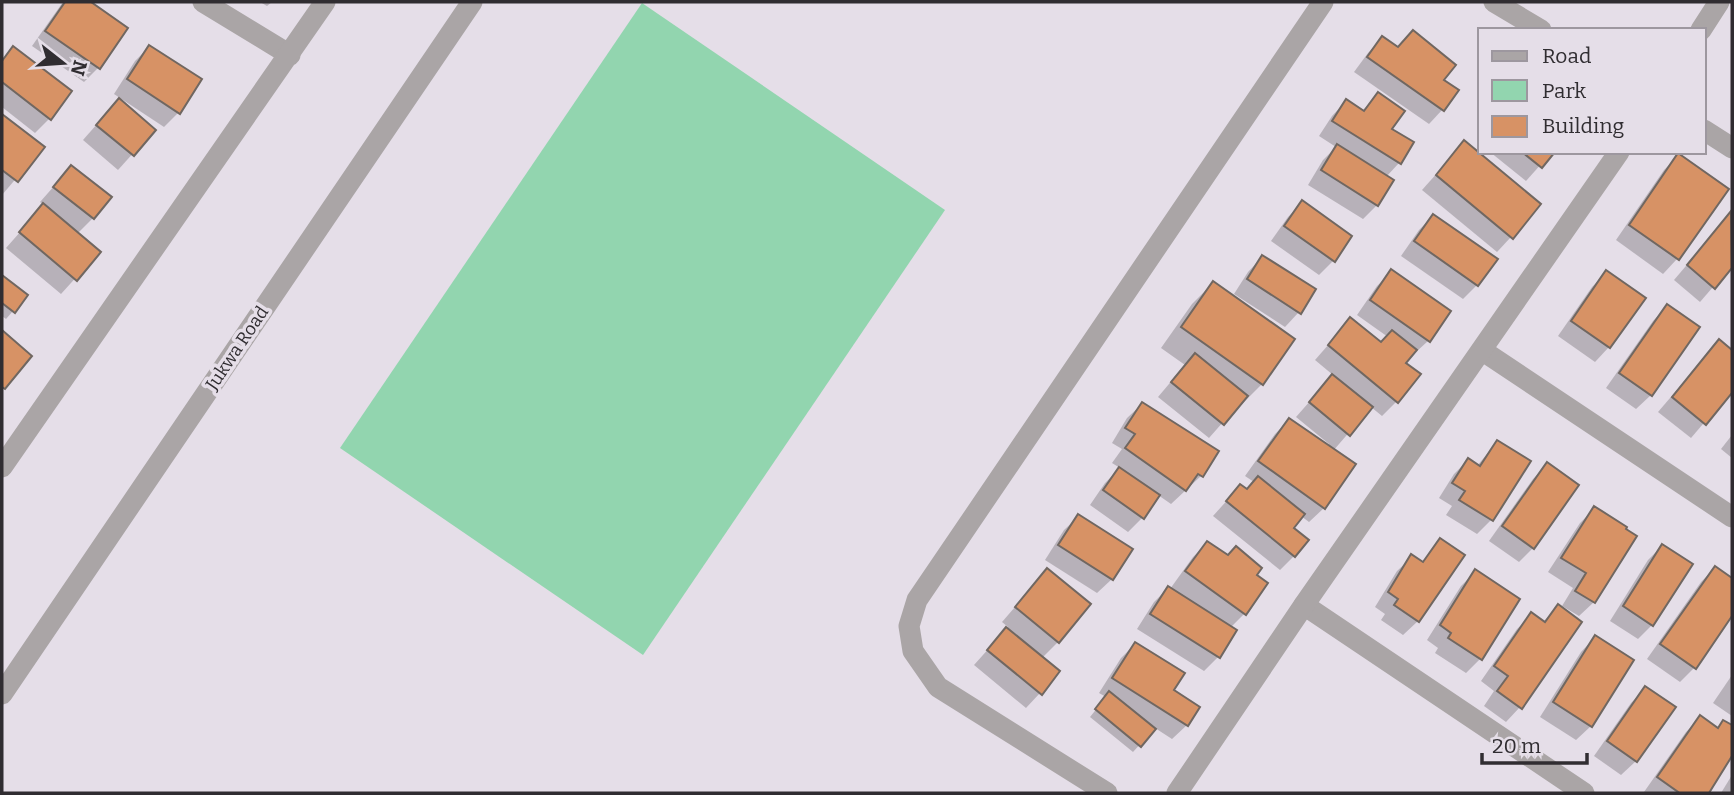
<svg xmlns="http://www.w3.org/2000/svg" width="1734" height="795" font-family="Bitter,serif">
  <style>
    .green { fill: #92d5af }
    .shadow { fill: #0003 }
    .building { fill: #d79265; stroke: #706761; stroke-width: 2 }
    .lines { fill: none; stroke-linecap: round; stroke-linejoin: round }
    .minor { stroke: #aaa5a6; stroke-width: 21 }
    .tertiary { stroke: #aaa5a6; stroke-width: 21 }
    .labels { text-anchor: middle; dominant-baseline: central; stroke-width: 7; stroke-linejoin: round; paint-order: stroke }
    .street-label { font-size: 18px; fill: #302d31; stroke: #e5dee8 }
  </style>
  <rect width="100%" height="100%" fill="#e5dee8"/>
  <!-- green -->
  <polygon class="green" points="642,3 945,210 643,655 340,448"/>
  <!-- shadow -->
  <g class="shadow">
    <polygon points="63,2 88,2 126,28 98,68 84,82 32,46"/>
    <polygon points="260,2 272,2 267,6"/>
    <polygon points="1382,38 1442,80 1443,109 1429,124 1354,72 1368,53"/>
    <polygon points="149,47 179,112 164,127 114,94 135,61"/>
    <polygon points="13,48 70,92 49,119 35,133 2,107 2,60"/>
    <polygon points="1378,94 1390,129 1412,143 1399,163 1386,177 1377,205 1363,219 1308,185 1323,160 1336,147 1319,136 1332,116 1346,101 1362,111"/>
    <polygon points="105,115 154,130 118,170 83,140"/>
    <polygon points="2,117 42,148 2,195"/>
    <polygon points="1464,143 1511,237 1497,252 1422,190"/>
    <polygon points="1490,152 1552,152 1526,181"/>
    <polygon points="1678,156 1727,189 1677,259 1663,274 1616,240 1664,170"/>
    <polygon points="71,167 93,218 77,234 99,252 61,294 6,248 44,205 40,202"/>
    <polygon points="1302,203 1333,261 1319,275 1271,241 1288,217"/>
    <polygon points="1731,213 1732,265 1700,302 1674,280"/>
    <polygon points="1433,216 1477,285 1463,299 1401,256 1419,230"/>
    <polygon points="1262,257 1299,312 1285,327 1234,294 1248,272"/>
    <polygon points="1391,272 1449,312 1428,341 1404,363 1397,401 1382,416 1371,407 1333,451 1324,508 1309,522 1301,516 1292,529 1294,556 1280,570 1213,516 1240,486 1246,490 1254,482 1245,476 1275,434 1289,420 1327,447 1329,444 1296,417 1333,375 1315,360 1350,320 1380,344 1388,337 1357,315 1377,286"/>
    <polygon points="1607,272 1609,347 1595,362 1558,336 1592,287"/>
    <polygon points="2,277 26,296 6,319 2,316"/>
    <polygon points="1213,283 1293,340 1262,384 1241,405 1239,404 1209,438 1158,397 1185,365 1161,348 1192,304"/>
    <polygon points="1667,306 1651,395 1636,409 1606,388 1653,321"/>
    <polygon points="1719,341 1732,352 1732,390 1691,438 1658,412"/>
    <polygon points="1142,404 1201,476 1171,504 1158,495 1142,518 1128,532 1090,505 1105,483 1120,468 1112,463 1122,449 1112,443 1127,418"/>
    <polygon points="1732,435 1732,458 1721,449"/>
    <polygon points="1497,442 1528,461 1491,520 1477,534 1446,515 1452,506 1439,498 1454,474 1468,460 1477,466"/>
    <polygon points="1547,465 1533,548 1519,562 1489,541 1533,479"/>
    <polygon points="1594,509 1594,602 1579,616 1562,606 1573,588 1548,572 1580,523"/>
    <polygon points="1079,516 1112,579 1097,593 1045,560 1064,530"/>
    <polygon points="1441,541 1418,621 1403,635 1381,620 1385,614 1375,607 1397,571 1412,557 1421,563"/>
    <polygon points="1207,543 1254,575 1245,613 1231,627 1218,657 1204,671 1137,629 1154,602 1168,588 1170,589 1193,557"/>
    <polygon points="1662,546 1652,625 1638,639 1610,621 1648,560"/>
    <polygon points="1715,568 1732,580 1732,613 1694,668 1680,682 1647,659 1701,582"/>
    <polygon points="1047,570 1058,642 1042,658 1040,693 1026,708 974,665 1008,627 1002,622"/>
    <polygon points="1475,572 1480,659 1466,673 1435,653 1438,648 1427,640 1461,586"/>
    <polygon points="1558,607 1520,707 1506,722 1484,706 1494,691 1481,681 1517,629 1532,615 1543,622"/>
    <polygon points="1595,637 1591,726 1576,740 1540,717 1581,652"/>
    <polygon points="1135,644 1171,690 1187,725 1172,739 1155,728 1133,752 1090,717 1106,697 1099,693 1121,658"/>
    <polygon points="1732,675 1732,716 1713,703"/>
    <polygon points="1646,688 1636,761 1621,775 1594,756 1631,703"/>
    <polygon points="1701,717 1717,729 1723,722 1732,727 1732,752 1707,793 1644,792 1686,732"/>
    <polygon points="1732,775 1732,793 1721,793"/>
  </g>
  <!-- building -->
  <g class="building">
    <polygon points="65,2 91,2 128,28 100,69 45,31"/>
    <polygon points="1413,30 1456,65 1444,80 1459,90 1444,111 1367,57 1382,36 1398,47"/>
    <polygon points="149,45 202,79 180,114 127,79"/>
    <polygon points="13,46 72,91 51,120 2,82 2,61"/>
    <polygon points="1378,92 1405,111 1392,129 1414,142 1401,164 1332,121 1346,99 1364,111"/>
    <polygon points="119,98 156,130 134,156 96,125"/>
    <polygon points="2,114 45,147 18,182 2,170"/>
    <polygon points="1464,140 1541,204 1513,239 1436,175"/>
    <polygon points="1337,144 1394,180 1378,206 1321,170"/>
    <polygon points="1522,152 1555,152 1542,168"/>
    <polygon points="1678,153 1729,189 1679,260 1629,225"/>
    <polygon points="71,165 112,197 94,219 53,187"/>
    <polygon points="1302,200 1352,236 1335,262 1284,226"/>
    <polygon points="43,203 101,252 77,281 19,232"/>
    <polygon points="1731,211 1732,268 1715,289 1687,265"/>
    <polygon points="1433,214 1498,259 1478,286 1414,241"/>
    <polygon points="1262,255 1316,289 1301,314 1247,279"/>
    <polygon points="1391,269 1451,311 1430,342 1370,300"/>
    <polygon points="1606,270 1646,298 1610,348 1571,321"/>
    <polygon points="2,275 28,295 15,313 2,303"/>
    <polygon points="1213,281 1295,339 1263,385 1181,327"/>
    <polygon points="1667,304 1700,327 1652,396 1619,373"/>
    <polygon points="1350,317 1381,342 1392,330 1417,350 1406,363 1421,374 1398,403 1328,345"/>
    <polygon points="2,330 32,356 5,389 2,387"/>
    <polygon points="1719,339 1732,350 1732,393 1706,425 1672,397"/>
    <polygon points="1195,353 1248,396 1224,425 1171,382"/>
    <polygon points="1332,374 1373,407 1350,436 1309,402"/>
    <polygon points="1142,402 1219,451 1203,477 1198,474 1186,491 1125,448 1135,434 1125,428"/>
    <polygon points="1289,418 1356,464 1325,509 1258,461"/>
    <polygon points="1497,440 1531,461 1493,521 1459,500 1465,491 1452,483 1468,458 1480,466"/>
    <polygon points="1547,462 1579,485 1534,549 1502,526"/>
    <polygon points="1119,467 1160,495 1144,519 1103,490"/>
    <polygon points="1258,476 1305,514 1294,528 1309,540 1295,557 1226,501 1240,484 1247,489"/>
    <polygon points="1594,506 1627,527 1626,529 1637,536 1595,603 1575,591 1586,573 1561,558"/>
    <polygon points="1078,514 1133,549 1113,580 1058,545"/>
    <polygon points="1440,538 1465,555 1419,622 1394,605 1398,599 1388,592 1411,554 1423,562"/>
    <polygon points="1207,541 1228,555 1236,546 1262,568 1257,575 1268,583 1246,615 1185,571"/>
    <polygon points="1662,544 1693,564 1653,626 1623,606"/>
    <polygon points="1715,566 1732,578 1732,616 1696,669 1660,644"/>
    <polygon points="1047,568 1091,604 1059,643 1015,607"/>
    <polygon points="1475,569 1520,599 1482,660 1448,638 1451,633 1440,625"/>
    <polygon points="1168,586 1237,630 1220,658 1150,614"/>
    <polygon points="1558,604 1582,622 1522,709 1497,691 1508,676 1494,666 1531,612 1545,622"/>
    <polygon points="1006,627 1060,671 1042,695 987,650"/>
    <polygon points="1595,635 1634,660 1592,727 1553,702"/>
    <polygon points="1135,642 1185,673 1174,690 1200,707 1188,726 1112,678"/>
    <polygon points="1645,686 1676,707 1637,762 1607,741"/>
    <polygon points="1109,691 1156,729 1141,747 1095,709"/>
    <polygon points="1700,715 1718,728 1723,720 1732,725 1732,756 1709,793 1677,793 1678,792 1657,777"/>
  </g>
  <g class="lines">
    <!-- minor -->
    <g class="minor">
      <polyline points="203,2 290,55"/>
      <polyline points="1494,2 1541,30"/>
      <polyline points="1701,30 1719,2"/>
      <polyline points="1704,130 1732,148"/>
      <polyline points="1483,351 1732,517"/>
      <polyline points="2,467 325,2"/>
      <polyline points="1304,605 1584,793"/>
      <polyline points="1107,793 938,687 913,651 909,626 917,600 1323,2"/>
      <polyline points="1177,793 1304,605 1619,152"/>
    </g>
    <!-- tertiary -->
    <polyline class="tertiary" points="2,694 472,2"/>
  </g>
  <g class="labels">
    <!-- street labels -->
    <g class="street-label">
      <text transform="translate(237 348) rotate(-56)">Jukwa Road</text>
    </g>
  </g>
  <!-- border -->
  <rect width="1734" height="795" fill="none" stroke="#302d31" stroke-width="7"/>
  <!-- legend -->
  <rect x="1478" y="28" width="228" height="126" fill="#e5dee8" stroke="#9d979f" stroke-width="2"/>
  <rect x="1492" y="51" width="35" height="10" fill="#aaa5a6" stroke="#9d979f" stroke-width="2"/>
  <text x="1542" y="63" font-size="21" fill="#302d31">Road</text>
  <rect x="1492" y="80" width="35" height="21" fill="#92d5af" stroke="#9d979f" stroke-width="2"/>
  <text x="1542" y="98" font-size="21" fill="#302d31">Park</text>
  <rect x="1492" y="116" width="35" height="21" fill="#d79265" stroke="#9d979f" stroke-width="2"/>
  <text x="1542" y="133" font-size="21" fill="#302d31">Building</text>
  <!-- north arrow -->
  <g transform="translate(63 63) rotate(107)" stroke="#e5dee8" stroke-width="5" paint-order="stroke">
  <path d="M0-5L12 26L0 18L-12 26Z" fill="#302d31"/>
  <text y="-10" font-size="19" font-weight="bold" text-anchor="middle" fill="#302d31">N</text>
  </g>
  <!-- scale -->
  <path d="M1482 753v10h105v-10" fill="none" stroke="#302d31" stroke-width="3.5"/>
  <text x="1492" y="753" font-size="21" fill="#302d31" stroke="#e5dee8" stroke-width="5" paint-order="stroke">20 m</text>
</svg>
